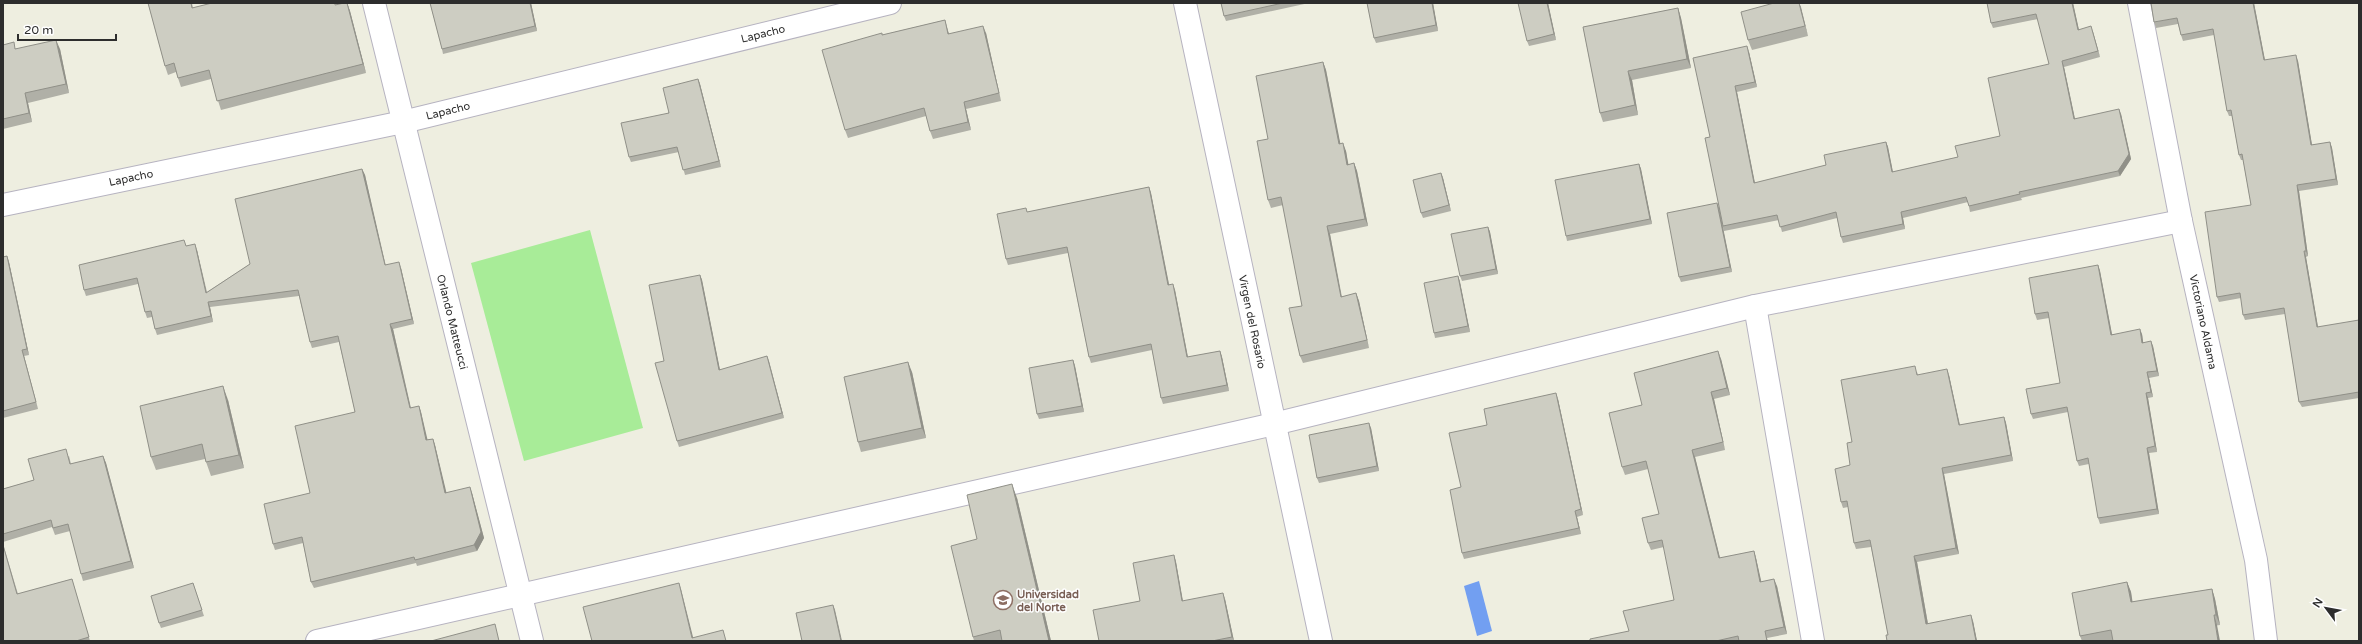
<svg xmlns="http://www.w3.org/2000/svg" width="2362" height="644" font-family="'Varela Round',sans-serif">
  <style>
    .pitch { fill: #a8ec98 }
    .water { fill: #729ff1 }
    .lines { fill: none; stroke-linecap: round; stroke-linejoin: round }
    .minor-casing { stroke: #b6b3c0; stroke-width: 24 }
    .minor { stroke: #fff; stroke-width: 22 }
    .wall { fill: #b0b0a7 }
    .shaded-wall { fill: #909088 }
    .building { fill: #cdcdc2; stroke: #909088 }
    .labels { text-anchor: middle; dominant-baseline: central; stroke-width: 3; stroke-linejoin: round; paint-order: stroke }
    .street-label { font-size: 11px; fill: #2d2d2d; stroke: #fff }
    .education-label { font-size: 11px; font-weight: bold; fill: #785e54; stroke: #fff; text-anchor: start }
  </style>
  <rect width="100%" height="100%" fill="#eeeee0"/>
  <!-- pitch -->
  <polygon class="pitch" points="590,230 643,428 524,461 471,263"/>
  <!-- water -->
  <polygon class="water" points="1479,581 1492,631 1477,636 1464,586"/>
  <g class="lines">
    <defs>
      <g id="minor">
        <polyline points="374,3 532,641"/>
        <polyline points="1185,3 1321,641"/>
        <polyline points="2139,3 2181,221 2256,560 2266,641"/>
        <polyline points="3,205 403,122 890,3"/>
        <polyline points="1755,306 1813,641"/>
        <polyline points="317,641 1274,424 1755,306 2181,221"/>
      </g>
    </defs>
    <!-- minor casing -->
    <use href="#minor" class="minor-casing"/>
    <!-- minor -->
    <use href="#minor" class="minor"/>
  </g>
  <!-- wall -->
  <g class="wall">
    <polygon points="148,3 192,3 193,8 336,5 347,3 350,11 366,73 221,110 211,79 181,87 176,72 168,75 165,66"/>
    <polygon points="430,3 531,3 537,31 443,54 442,49"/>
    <polygon points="1221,3 1309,3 1226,21 1224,16"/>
    <polygon points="1367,3 1433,3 1438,31 1376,43 1374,38"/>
    <polygon points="1548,3 1556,40 1529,46 1527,41"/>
    <polygon points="1774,3 1799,3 1808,36 1752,50 1748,40"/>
    <polygon points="1987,3 2073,3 2079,30 2093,32 2100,57 2064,67 2075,119 2121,114 2131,159 2120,176 2021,198 2022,200 1970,212 1968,202 1903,218 1905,229 1843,243 1841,237 1837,218 1782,232 1779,220 1724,231 1723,227 1732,272 1681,282 1679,277 1717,203 1719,208 1710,137 1749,52 1757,87 1737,92 1755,183 1826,165 1886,142 1888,147 1893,172 1958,157 2000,136 2049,64 2038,19 1993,28 1991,23"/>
    <polygon points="2254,3 2265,60 2298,61 2312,145 2330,142 2332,148 2338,185 2299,191 2308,256 2306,257 2318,327 2359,321 2359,398 2302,407 2299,402 2285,314 2245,320 2243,315 2241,298 2219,302 2217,297 2251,205 2243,160 2241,160 2239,155 2232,116 2229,116 2227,111 2214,35 2183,41 2181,35 2178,24 2156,28 2154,22"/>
    <polygon points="1678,8 1681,18 1691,68 1632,80 1638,115 1603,122 1600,113 1583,27"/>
    <polygon points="945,20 949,34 986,33 1001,101 966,109 971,130 933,139 930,131 926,116 848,138 845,130 882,35"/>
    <polygon points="3,45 16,49 60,49 69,93 28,103 32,122 3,129"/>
    <polygon points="1323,62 1326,70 1340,144 1346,151 1348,165 1354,163 1357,171 1368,226 1330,234 1342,297 1356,293 1359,301 1369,348 1303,363 1300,356 1302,306 1283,205 1271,208 1268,200 1268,139"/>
    <polygon points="698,79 700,84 721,167 685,175 679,152 631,162 629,157"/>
    <polygon points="1639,164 1641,169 1652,224 1567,241 1566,236"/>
    <polygon points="362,169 365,175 385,265 401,268 414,324 393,329 411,408 419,406 421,412 427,440 433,439 435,445 446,493 472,493 484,538 477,551 417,566 416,563 314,588 311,582 303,543 275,550 273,544 310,493 355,412 339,342 312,348 310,342 299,296 210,307 213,322 157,335 155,329 152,317 147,318 145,312 138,284 86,296 84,290 187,246 197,250 207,292 250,264"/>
    <polygon points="1441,173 1443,178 1451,211 1423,218 1421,213"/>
    <polygon points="1149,187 1151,193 1169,284 1175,290 1188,357 1220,351 1222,357 1229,391 1163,404 1161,398 1152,350 1091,363 1089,357 1068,253 1008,265 1006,259 1028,212"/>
    <polygon points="1488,227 1490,232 1498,274 1462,281 1460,276"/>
    <polygon points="7,256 9,262 29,355 24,356 38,409 3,418 3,257"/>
    <polygon points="2098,265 2100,271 2112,334 2142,334 2143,342 2153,346 2159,376 2149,378 2153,397 2148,398 2157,452 2149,453 2159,514 2100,524 2098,518 2089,464 2079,466 2077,461 2068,412 2033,419 2031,414 2060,383 2049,318 2037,320 2035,314"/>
    <polygon points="700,275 702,280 720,370 767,356 784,418 679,447 677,441 664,361"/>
    <polygon points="1458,276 1460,282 1470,332 1435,338 1434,333"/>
    <polygon points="1721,359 1730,395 1714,399 1725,450 1695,457 1720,558 1754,551 1756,558 1761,582 1777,586 1787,634 1767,638 1768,641 1590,641 1629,631 1674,600 1664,547 1651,550 1648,543 1659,514 1648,469 1625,475 1622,467 1642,405"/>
    <polygon points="1073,360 1075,366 1084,412 1039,419 1037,414"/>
    <polygon points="912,372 926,438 861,452 858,442"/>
    <polygon points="1917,372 1918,375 1949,375 1960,425 2004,417 2006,423 2013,461 1944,474 1959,554 1917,562 1928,624 1973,621 1977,641 1887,641 1888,635 1871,547 1856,549 1854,543 1848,507 1843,508 1841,502 1850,465 1852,442"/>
    <polygon points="1558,399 1583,515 1577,517 1581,534 1464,559 1462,553 1461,487 1487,425"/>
    <polygon points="228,400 244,468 211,476 205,459 156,470 151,457"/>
    <polygon points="1371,428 1379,471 1319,483 1317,478"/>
    <polygon points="69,456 71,464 103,456 106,463 134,568 83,581 81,574 70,531 55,535 52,527 3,542 3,489 34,480"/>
    <polygon points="1017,498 1051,641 974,641 973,637 977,539"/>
    <polygon points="3,544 18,594 72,579 90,641 3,641"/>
    <polygon points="1174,555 1176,562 1183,601 1225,599 1234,641 1099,641 1140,601"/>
    <polygon points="2127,582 2131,592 2132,602 2212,589 2215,599 2220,625 2106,641 2082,641 2080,636"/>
    <polygon points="193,583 204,616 161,628 159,623"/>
  </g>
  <!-- shaded-wall -->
  <g class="shaded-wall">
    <polygon points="347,3 350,11 366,73 363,64"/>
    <polygon points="530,3 531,3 537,31 535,26"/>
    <polygon points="1432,3 1433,3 1438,31 1436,25"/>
    <polygon points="1547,3 1548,3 1556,40 1554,34"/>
    <polygon points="1799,3 1801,7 1808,36 1805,26"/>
    <polygon points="2072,3 2073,3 2080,35 2078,30"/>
    <polygon points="2253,3 2254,3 2266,66 2264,60"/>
    <polygon points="1678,8 1681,18 1691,68 1687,59"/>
    <polygon points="945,20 947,28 951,41 948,34"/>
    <polygon points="983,26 986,33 1001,101 999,93"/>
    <polygon points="2091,26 2093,32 2100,57 2098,51"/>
    <polygon points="56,40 60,49 69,93 66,84"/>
    <polygon points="1747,46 1749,52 1757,87 1755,82"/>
    <polygon points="2296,55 2298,61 2313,151 2311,145"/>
    <polygon points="2062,61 2064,67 2076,124 2074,119"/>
    <polygon points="1323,62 1326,70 1342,152 1339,144"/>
    <polygon points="1628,71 1632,80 1638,115 1635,105"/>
    <polygon points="698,79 700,84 721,167 719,161"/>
    <polygon points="1735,86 1737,92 1756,189 1754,183"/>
    <polygon points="25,93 28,103 32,122 29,113"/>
    <polygon points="964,102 966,109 971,130 968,122"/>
    <polygon points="2119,109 2121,114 2131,159 2120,176 2118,171"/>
    <polygon points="1886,142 1888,147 1894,178 1892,172"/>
    <polygon points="2330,142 2332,148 2338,185 2336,179"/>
    <polygon points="1343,143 1346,151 1350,173 1347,165"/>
    <polygon points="1354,163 1357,171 1368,226 1365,219"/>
    <polygon points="1639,164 1641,169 1652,224 1650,219"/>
    <polygon points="362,169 365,175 387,271 385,265"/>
    <polygon points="1441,173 1443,178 1451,211 1449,205"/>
    <polygon points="2297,185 2299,191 2308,256 2306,251"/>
    <polygon points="1149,187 1151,193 1170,290 1168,285"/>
    <polygon points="1717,203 1719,209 1732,272 1730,267"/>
    <polygon points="1901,212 1903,218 1905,229 1903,224"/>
    <polygon points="1327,226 1330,234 1343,305 1341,297"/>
    <polygon points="1488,227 1490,232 1498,274 1496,269"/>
    <polygon points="195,244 197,250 208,299 206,293"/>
    <polygon points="2304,251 2306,257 2319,333 2317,327"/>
    <polygon points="7,256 9,262 29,355 27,349"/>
    <polygon points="399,262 401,268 414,324 412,319"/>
    <polygon points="2098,265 2100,271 2113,340 2111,335"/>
    <polygon points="700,275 702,280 721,375 719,370"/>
    <polygon points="1458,276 1460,282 1470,332 1468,326"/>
    <polygon points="1173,284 1175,290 1189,363 1187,357"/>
    <polygon points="1356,293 1359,301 1369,348 1367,340"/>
    <polygon points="208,302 210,307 213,322 211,316"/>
    <polygon points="390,324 393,329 412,414 410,408"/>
    <polygon points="2140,329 2142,334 2144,348 2142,343"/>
    <polygon points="2151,341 2153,346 2159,376 2157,371"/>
    <polygon points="22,350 24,356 38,409 36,402"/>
    <polygon points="1220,351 1222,357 1229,391 1227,385"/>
    <polygon points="1718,351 1721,359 1730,395 1727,388"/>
    <polygon points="767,356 769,361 784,418 782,413"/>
    <polygon points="1073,360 1075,366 1084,412 1082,406"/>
    <polygon points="908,362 912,372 926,438 922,428"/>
    <polygon points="1947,369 1949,375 1961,431 1959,425"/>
    <polygon points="2147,372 2149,378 2153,397 2151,392"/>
    <polygon points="223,386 228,400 244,468 239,455"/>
    <polygon points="1711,392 1714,399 1725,450 1723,442"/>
    <polygon points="1556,393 1558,399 1583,515 1581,509"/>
    <polygon points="2146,393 2148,398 2157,452 2155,446"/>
    <polygon points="419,406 421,412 429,446 426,440"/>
    <polygon points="2004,417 2006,423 2013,461 2011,455"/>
    <polygon points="1369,423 1371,428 1379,471 1377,466"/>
    <polygon points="433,439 435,445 448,499 445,493"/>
    <polygon points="2147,448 2149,453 2159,514 2157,509"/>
    <polygon points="1692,450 1695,457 1722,566 1719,558"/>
    <polygon points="103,456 106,463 134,568 131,561"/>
    <polygon points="1942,468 1944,474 1959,554 1956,548"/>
    <polygon points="1012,484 1017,498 1051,641 1049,641"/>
    <polygon points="470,487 472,493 484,538 477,551 474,545"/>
    <polygon points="1575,511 1577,517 1581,534 1579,528"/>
    <polygon points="1754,551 1756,558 1763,589 1760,582"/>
    <polygon points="1174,555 1176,562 1184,608 1182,601"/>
    <polygon points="1914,556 1917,562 1929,630 1926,624"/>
    <polygon points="1774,579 1777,586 1787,634 1784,627"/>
    <polygon points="2127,582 2131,592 2134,611 2131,602"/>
    <polygon points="679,583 681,589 694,641 692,638"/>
    <polygon points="2212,589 2215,599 2220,625 2216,615"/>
    <polygon points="1223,593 1225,599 1234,641 1232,637"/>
    <polygon points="833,605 835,610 842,641 841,641"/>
    <polygon points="1971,615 1973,621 1977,641 1976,641"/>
    <polygon points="2214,615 2217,625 2220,641 2218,641"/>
  </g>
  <!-- building -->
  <g class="building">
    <polygon points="148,3 191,3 192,8 212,3 335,3 335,5 344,3 347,3 363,64 217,101 209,70 178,78 174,63 165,66"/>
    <polygon points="430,3 530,3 535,26 442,49"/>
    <polygon points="1221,3 1283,3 1224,16"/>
    <polygon points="1367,3 1432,3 1436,25 1374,38"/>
    <polygon points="1518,3 1547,3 1554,34 1527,41"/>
    <polygon points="1774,3 1799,3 1805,26 1748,40 1741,12"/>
    <polygon points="1987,3 2072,3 2078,30 2091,26 2098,51 2062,61 2074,119 2119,109 2129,154 2118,171 2019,192 2020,194 1969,206 1966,197 1901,212 1903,224 1841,237 1836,212 1780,227 1777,215 1723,226 1705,138 1710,137 1693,58 1747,46 1755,82 1735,86 1754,183 1826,165 1824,155 1886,142 1892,172 1958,157 1955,146 2000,136 1988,78 2049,64 2036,14 1991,23"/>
    <polygon points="2151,3 2253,3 2264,60 2296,55 2311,145 2330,142 2336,179 2297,185 2306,251 2304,251 2317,327 2359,320 2359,392 2299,402 2284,308 2243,315 2240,293 2217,297 2205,212 2251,205 2242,154 2239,155 2231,110 2227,111 2213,29 2181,35 2177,18 2154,22"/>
    <polygon points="1678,8 1687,59 1628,71 1635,105 1600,113 1583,27"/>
    <polygon points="945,20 948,34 983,26 999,93 964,102 968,122 930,131 924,108 845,130 822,50 882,33 882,35"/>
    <polygon points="56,40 66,84 25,93 29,113 3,119 3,45 14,42 15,49"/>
    <polygon points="1323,62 1339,144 1343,143 1347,165 1354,163 1365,219 1327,226 1341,297 1356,293 1367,340 1300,356 1289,308 1302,306 1281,197 1268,200 1257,141 1268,139 1256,76"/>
    <polygon points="698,79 719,161 683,170 677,147 629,157 621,123 669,113 663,88"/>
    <polygon points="1639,164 1650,219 1566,236 1555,180"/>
    <polygon points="362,169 385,265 399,262 412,319 390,324 410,408 419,406 426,440 433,439 445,493 470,487 481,532 474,545 415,560 414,557 311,582 302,537 273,544 264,504 310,493 295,426 355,412 338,336 310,342 298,290 208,302 211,316 155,329 151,311 145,312 137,278 84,290 79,265 184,240 186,246 195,244 206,293 250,264 235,199"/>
    <polygon points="1441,173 1449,205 1421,213 1413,180"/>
    <polygon points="1149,187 1168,285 1173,284 1187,357 1220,351 1227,385 1161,398 1151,344 1089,357 1067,247 1006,259 997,214 1026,208 1027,212"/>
    <polygon points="1717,203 1730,267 1679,277 1667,213"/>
    <polygon points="1488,227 1496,269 1460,276 1451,234"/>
    <polygon points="7,256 27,349 22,350 36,402 3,411 3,257"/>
    <polygon points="2098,265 2111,335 2140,329 2142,343 2151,341 2157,371 2147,372 2151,392 2146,393 2155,446 2147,448 2157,509 2098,518 2088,458 2077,461 2067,407 2031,414 2026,389 2060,383 2048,312 2035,314 2029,278"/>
    <polygon points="700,275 719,370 767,356 782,413 677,441 655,363 664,361 649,285"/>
    <polygon points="1458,276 1468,326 1434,333 1424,283"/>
    <polygon points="1718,351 1727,388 1711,392 1723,442 1692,450 1719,558 1754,551 1760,582 1774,579 1784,627 1765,631 1767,641 1739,641 1738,636 1716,641 1590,641 1590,639 1629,631 1623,611 1674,600 1662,540 1648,543 1642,518 1659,514 1646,461 1622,467 1609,413 1642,405 1634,373"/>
    <polygon points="1073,360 1082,406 1037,414 1029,368"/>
    <polygon points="908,362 922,428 858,442 844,377"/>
    <polygon points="1915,366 1917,375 1947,369 1959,425 2004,417 2011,455 1942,468 1956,548 1914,556 1926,624 1971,615 1976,641 1887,641 1886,635 1888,635 1870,540 1854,543 1847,501 1841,502 1835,469 1850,465 1847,443 1852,442 1841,380"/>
    <polygon points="223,386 239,455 206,462 202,444 151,457 140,406"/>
    <polygon points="1556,393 1581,509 1575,511 1579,528 1462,553 1450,490 1461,487 1449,433 1487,425 1484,409"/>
    <polygon points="1369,423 1377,466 1317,478 1309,435"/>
    <polygon points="66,449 70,464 103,456 131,561 81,574 68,524 53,528 51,520 3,534 3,489 34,480 28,459"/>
    <polygon points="1012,484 1049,641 1002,641 1000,630 973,637 951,546 977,539 967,495"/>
    <polygon points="3,545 17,594 72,579 89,637 76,641 3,641"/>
    <polygon points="1174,555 1182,601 1223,593 1232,637 1212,641 1099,641 1093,610 1140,601 1133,563"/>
    <polygon points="2127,582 2131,602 2212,589 2216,615 2214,615 2218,641 2113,641 2111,630 2080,636 2072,593"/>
    <polygon points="193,583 202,610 159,623 151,596"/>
    <polygon points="679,583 692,638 723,630 726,641 592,641 583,607"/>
    <polygon points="833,605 841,641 802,641 796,613"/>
    <polygon points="495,624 499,641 431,641"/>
  </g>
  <!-- icons -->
  <defs>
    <symbol id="university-ring" viewBox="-11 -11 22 22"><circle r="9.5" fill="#fff" stroke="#8d6e63" stroke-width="1.5"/><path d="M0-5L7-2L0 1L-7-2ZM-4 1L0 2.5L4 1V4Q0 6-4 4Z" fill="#8d6e63"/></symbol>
  </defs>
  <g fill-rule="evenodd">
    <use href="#university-ring" x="992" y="589" width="22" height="22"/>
  </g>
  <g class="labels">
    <!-- street labels -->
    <g class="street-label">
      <text transform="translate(763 34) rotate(-14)">Lapacho</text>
      <text transform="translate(448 111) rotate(-14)">Lapacho</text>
      <text transform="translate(131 178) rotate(-12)">Lapacho</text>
      <text transform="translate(452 322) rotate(76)">Orlando Matteucci</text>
      <text transform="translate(1252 322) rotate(78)">Virgen del Rosario</text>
      <text transform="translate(2203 322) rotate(78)">Victoriano Aldama</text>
    </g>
    <!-- education labels -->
    <g class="education-label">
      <text x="1017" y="594">Universidad<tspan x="1017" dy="13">del Norte</tspan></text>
    </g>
  </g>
  <!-- border -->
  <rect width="2362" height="644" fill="none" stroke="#2d2d2d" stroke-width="8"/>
  <!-- north arrow -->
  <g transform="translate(2326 608) rotate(302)" stroke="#ffffff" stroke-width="3" paint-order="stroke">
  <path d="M0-3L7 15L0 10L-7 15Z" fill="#2d2d2d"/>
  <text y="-6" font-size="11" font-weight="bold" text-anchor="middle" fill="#2d2d2d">N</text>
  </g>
  <!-- scale -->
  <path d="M18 34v6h98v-6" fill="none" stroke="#2d2d2d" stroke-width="2"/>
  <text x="24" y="34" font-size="12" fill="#2d2d2d" stroke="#ffffff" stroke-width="3" paint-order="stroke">20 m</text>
</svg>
